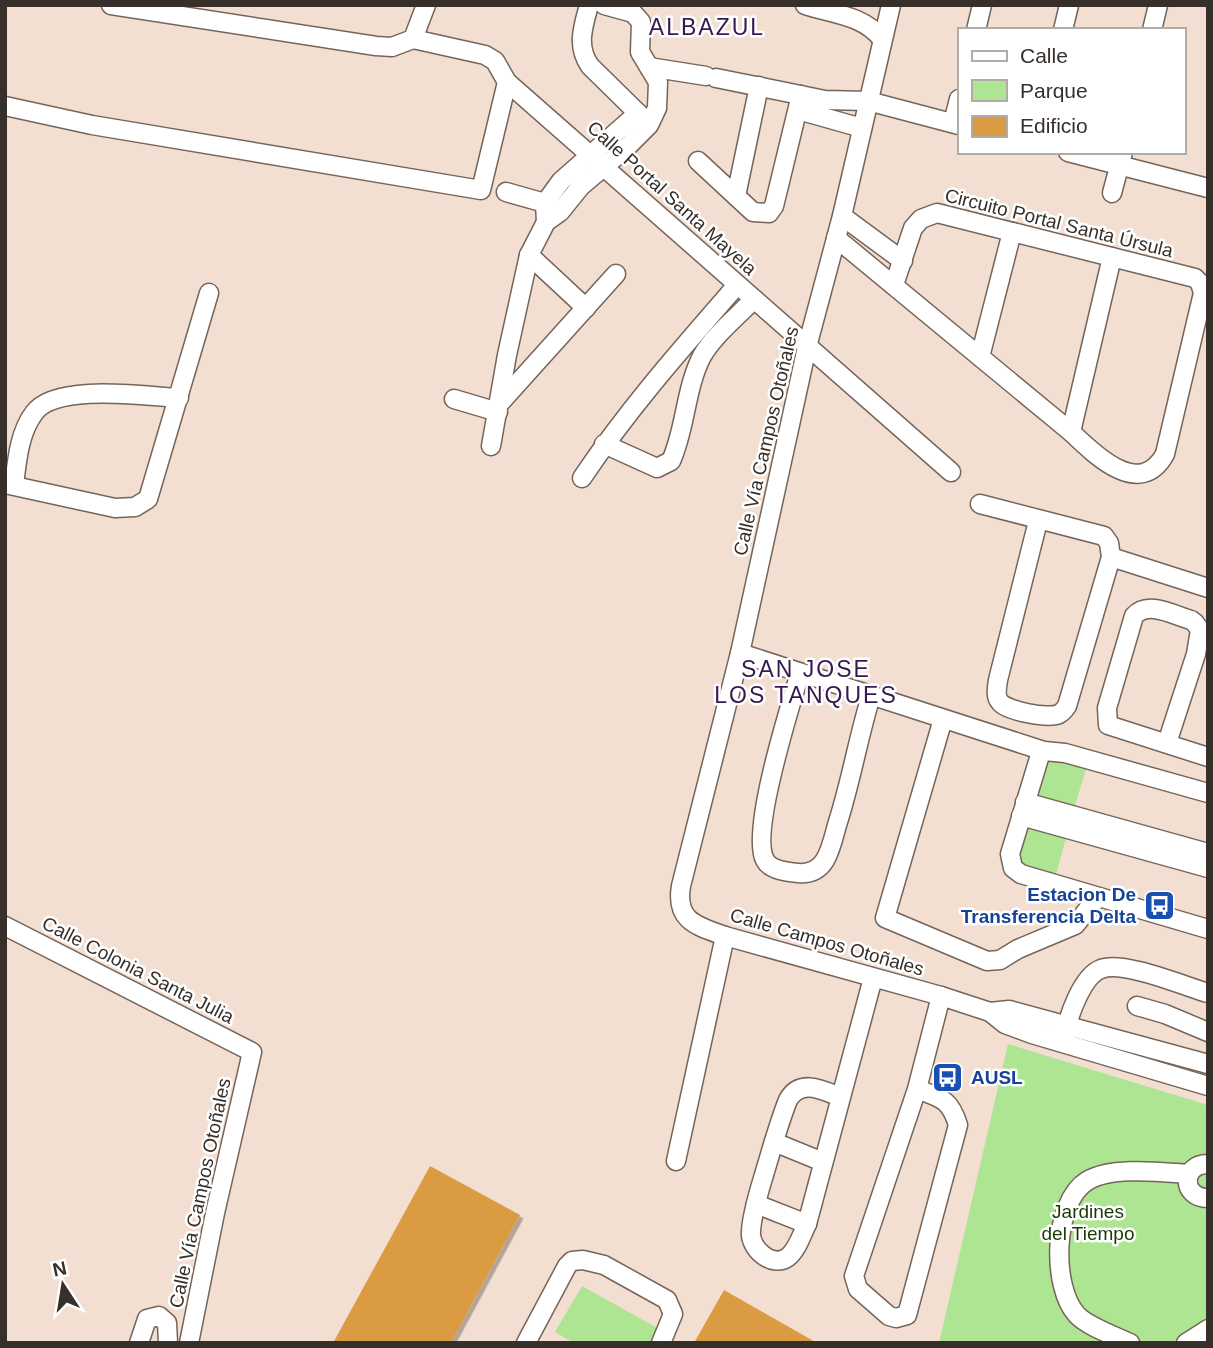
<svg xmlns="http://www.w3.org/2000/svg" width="1213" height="1348" font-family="Helvetica,sans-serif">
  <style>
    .green { fill: #aee593 }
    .building { fill: #da9b42; filter: url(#shadow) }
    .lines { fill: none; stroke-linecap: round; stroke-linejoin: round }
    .minor-casing { stroke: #756458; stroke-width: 21 }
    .minor { stroke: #fff; stroke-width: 18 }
    .labels { text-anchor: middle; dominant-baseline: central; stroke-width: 5; stroke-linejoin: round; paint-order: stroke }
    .street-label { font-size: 19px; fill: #372f2a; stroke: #fff }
    .transit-label { font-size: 19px; font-weight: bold; fill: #164399; stroke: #fff; text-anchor: end }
    .park-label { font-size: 19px; fill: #173a00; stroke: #fff }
    .quarter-label { font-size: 23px; letter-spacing: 2px; fill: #341952; stroke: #fff }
  </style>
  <defs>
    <filter id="shadow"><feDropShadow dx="3.5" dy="3.5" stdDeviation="0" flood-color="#0004"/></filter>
  </defs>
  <rect width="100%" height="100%" fill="#f3dfd2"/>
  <!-- green -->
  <g class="green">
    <polygon points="1050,759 1086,769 1074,809 1036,796 1040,776"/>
    <polygon points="1029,823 1067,835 1056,874 1023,866 1018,849"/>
    <polygon points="1008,1044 1208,1105 1208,1343 939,1343"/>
    <polygon points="582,1286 659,1329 652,1343 574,1343 555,1332"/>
  </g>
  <!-- building -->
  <g class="building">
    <polygon points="430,1166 520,1215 451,1343 333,1343"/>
    <polygon points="724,1290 817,1343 694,1343"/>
  </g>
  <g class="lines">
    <defs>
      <g id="minor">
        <polyline points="111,5 376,46 392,47 413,39 426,5"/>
        <path d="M589,5C583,27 576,46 590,66L647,122"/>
        <path d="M805,5C833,14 863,15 882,39"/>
        <path d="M891,5L842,216L807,347L740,653L681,886C675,921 697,926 725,936L941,996L990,1012L1005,1024L1032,1034L1208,1086"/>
        <polyline points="976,30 982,5"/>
        <polyline points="1063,30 1069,5"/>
        <polyline points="1152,30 1158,5"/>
        <polyline points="413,39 485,55 495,61 507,82 951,472"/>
        <polyline points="649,67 706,76"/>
        <polyline points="716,78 825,100 868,101 959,125"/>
        <polyline points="5,106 92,125 481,190 507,82"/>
        <polyline points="798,110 862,128"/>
        <polyline points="953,123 959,99"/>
        <polyline points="1068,152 1208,188"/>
        <polyline points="698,161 753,212 769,213 774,206 801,95"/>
        <polyline points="506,192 545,203 555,209"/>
        <polyline points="1112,193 1123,152"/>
        <polyline points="736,196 759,86"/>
        <polyline points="842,216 903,261"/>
        <polyline points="546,222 545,203 561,181 638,113"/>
        <path d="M836,238L1071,432C1094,454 1140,500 1165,454L1203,293L1200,283L1195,278L937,213L921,219L913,228L894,285"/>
        <polyline points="529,255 586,308"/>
        <polyline points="980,357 1012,232"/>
        <polyline points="454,399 498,412"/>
        <polyline points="499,404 616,274"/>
        <polyline points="1071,432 1112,257"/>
        <path d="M604,444L657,468L671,461C686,428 685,389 702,356C714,335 737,317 754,299"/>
        <polyline points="491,446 507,355 529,255 546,222 560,212 581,186 625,149 649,125 657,108 658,82 640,52 641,22 633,13 604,5"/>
        <path d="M582,478C628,409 683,347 737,285"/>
        <polyline points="5,484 115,508 135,507 148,499 209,293"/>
        <path d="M14,485C17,461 19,433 34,413C55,383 145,396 179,398"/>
        <path d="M980,504L1104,536L1109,543L1111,557L1067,706C1065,709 1063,712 1059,714C1049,719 1006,711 1000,702C995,697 997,687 998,680L1038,521"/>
        <polyline points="1111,557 1208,588"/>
        <polyline points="740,653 1044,751 1065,753 1208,793"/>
        <path d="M800,673C790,706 750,833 765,860C770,870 787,872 798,873C810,874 819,870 825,860C831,850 834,836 837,825C851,782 858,738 871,696"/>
        <polyline points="943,719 885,918 987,961 1000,960 1018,949 1075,925 1098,897"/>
        <path d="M1167,743L1196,654L1200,630L1195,623L1191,620C1173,615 1148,600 1134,616L1107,708L1108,725L1208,757"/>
        <polyline points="1044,751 1040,755 1010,854 1013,868 1021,874 1208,929"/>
        <polyline points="1025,802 1208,853"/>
        <polyline points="1021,816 1208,868"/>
        <polyline points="5,926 252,1052 215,1213 189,1343"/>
        <polyline points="1137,1006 1165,1014 1208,1032"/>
        <polyline points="990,1012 1009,1010 1208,1064"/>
        <path d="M1065,1035C1068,1017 1082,976 1101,969C1122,960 1184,986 1208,993"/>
        <path d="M917,1089C941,1098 950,1099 958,1125L907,1315L896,1318L889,1316L858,1289L854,1276L917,1089L941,996"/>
        <path d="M840,1097C823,1090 800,1078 788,1100C778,1125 771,1152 763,1178C758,1195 752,1214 751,1231C749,1248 772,1269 788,1257C797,1250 802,1234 807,1224L873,978"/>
        <polyline points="774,1142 823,1162"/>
        <polyline points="676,1161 725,936"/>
        <path d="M1208,1164C1181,1164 1181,1198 1208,1198"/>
        <polyline points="756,1204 807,1224"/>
        <polyline points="139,1343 147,1319 159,1316 167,1323 168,1343"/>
        <polyline points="526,1343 567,1266 572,1261 583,1260 604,1265 667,1300 673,1314 661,1343"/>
        <path d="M1130,1343C1115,1336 1087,1326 1077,1315C1051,1287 1053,1202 1087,1181C1111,1166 1161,1172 1189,1174"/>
        <polyline points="1186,1343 1208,1329"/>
      </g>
    </defs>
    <!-- minor casing -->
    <use href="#minor" class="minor-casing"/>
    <!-- minor -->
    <use href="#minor" class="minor"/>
  </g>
  <!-- icons -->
  <defs>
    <symbol id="bus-square" viewBox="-11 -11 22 22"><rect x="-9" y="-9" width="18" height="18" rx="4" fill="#1a4fb4" stroke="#fff"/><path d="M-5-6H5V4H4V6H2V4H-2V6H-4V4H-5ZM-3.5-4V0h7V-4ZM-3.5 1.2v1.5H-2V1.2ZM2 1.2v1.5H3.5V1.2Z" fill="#fff"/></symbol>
  </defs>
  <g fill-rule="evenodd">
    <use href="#bus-square" x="1142" y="888" width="35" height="35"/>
    <use href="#bus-square" x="930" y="1060" width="35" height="35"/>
  </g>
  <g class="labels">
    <!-- street labels -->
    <g class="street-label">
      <text transform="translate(672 198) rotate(42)">Calle Portal Santa Mayela</text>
      <text transform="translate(1059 223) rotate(14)">Circuito Portal Santa Úrsula</text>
      <text transform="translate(766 441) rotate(-77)">Calle Vía Campos Otoñales</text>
      <text transform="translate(827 942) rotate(16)">Calle Campos Otoñales</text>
      <text transform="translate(138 970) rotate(27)">Calle Colonia Santa Julia</text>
      <text transform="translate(200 1193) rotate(-78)">Calle Vía Campos Otoñales</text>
    </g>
    <!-- transit labels -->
    <g class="transit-label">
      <text x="1136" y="894">Estacion De<tspan x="1136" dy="22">Transferencia Delta</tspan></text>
      <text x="971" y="1077" text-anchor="start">AUSL</text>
    </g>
    <!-- park labels -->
    <g class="park-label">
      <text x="1088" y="1211">Jardines<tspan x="1088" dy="22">del Tiempo</tspan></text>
    </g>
    <!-- quarter labels -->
    <g class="quarter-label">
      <text x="707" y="27">ALBAZUL</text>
      <text x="806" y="669">SAN JOSE<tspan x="806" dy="26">LOS TANQUES</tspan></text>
    </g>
  </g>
  <!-- border -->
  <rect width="1213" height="1348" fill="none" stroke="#372f2a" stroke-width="14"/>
  <!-- legend -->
  <rect x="958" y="28" width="228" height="126" fill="#ffffff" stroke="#afacaa" stroke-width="2"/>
  <rect x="972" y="51" width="35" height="10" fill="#ffffff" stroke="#afacaa" stroke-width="2"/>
  <text x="1020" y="63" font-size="21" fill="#372f2a">Calle</text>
  <rect x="972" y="80" width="35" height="21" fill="#aee593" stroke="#afacaa" stroke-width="2"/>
  <text x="1020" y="98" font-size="21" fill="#372f2a">Parque</text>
  <rect x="972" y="116" width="35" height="21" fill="#da9b42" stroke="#afacaa" stroke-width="2"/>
  <text x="1020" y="133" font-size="21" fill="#372f2a">Edificio</text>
  <!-- north arrow -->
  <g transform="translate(63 1285) rotate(348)" stroke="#ffffff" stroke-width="5" paint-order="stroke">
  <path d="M0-5L12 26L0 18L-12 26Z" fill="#372f2a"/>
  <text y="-10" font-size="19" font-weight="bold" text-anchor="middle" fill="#372f2a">N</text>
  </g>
</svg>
